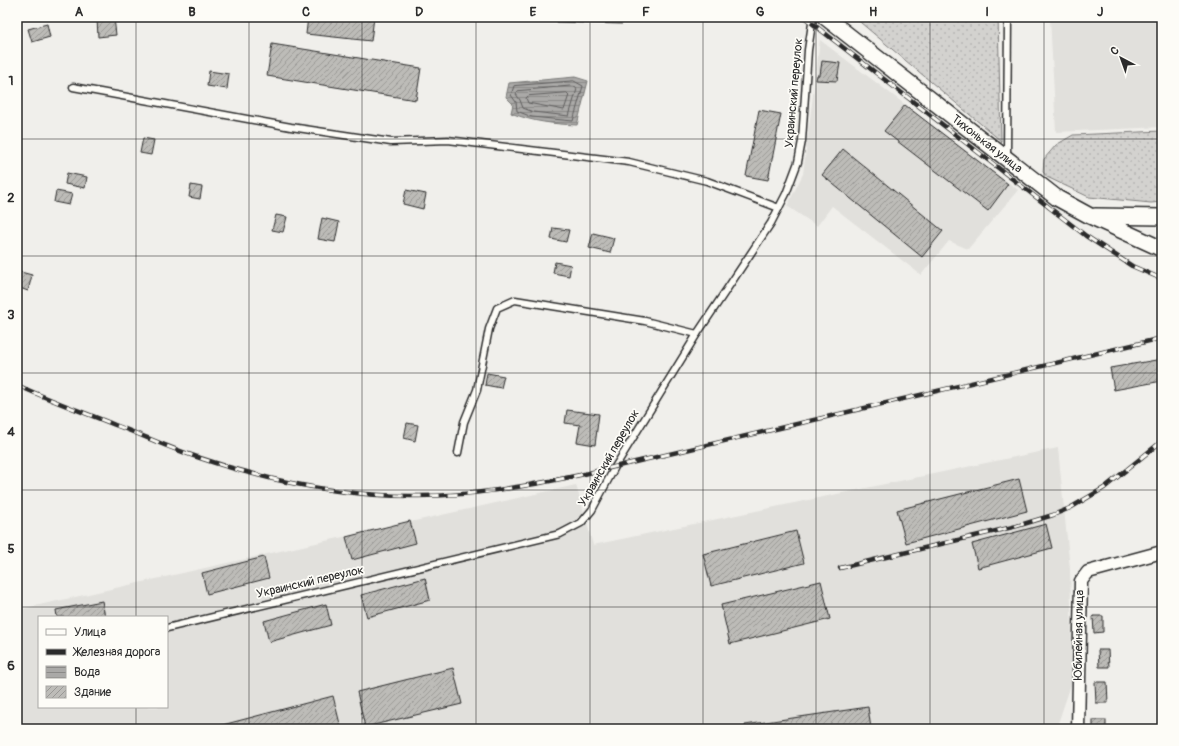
<svg xmlns="http://www.w3.org/2000/svg" width="1179" height="746" font-family="Pangolin,sans-serif">
  <style>
    .built { fill: #e1e0dc; fill-rule: evenodd }
    .grass { fill: url(#grass-dots); stroke: #7f7e7d }
    .water { fill: url(#water-rules); stroke: #777775 }
    .lines { fill: none; stroke-linecap: round; stroke-linejoin: round }
    .shore { stroke: #5e5d5d; stroke-width: 1 }
    .building { fill: url(#building-hatch); stroke: #2b2b2b }
    .service-casing { stroke: #2b2b2b; stroke-width: 9 }
    .minor-casing { stroke: #2b2b2b; stroke-width: 15 }
    .tertiary-casing { stroke: #2b2b2b; stroke-width: 18 }
    .service { stroke: #fdfcf7; stroke-width: 6 }
    .minor { stroke: #fdfcf7; stroke-width: 12 }
    .tertiary { stroke: #fdfcf7; stroke-width: 15 }
    .rail-casing { stroke: #2b2b2b; stroke-width: 4.5 }
    .rail { stroke: #fdfcf7; stroke-width: 3; stroke-dasharray: 9; stroke-linecap: butt }
    .grid { fill: none; stroke: #2b2b2b; stroke-width: 1; stroke-opacity: 0.55 }
    .labels { text-anchor: middle; dominant-baseline: central; stroke-width: 3.5; stroke-linejoin: round; paint-order: stroke }
    .street-label { font-size: 12px; fill: #2b2b2b; stroke: #fdfcf7 }
    .neatline { fill: none; stroke: #2b2b2b; stroke-width: 1.5 }
    .grid-label { font-size: 13px; text-anchor: middle; font-weight: bold; fill: #2b2b2b }
  </style>
  <defs>
    <pattern id="grass-dots" width="8" height="8" patternUnits="userSpaceOnUse"><rect width="8" height="8" fill="#d3d2cf"/><path d="M2 2h.1M6 6h.1" fill="none" stroke="#b5b4b2" stroke-width="1.8" stroke-linecap="round"/></pattern>
    <pattern id="water-rules" width="6" height="5" patternUnits="userSpaceOnUse"><rect width="6" height="5" fill="#aaa9a7"/><path d="M0 2.5h6" fill="none" stroke="#8b8a88"/></pattern>
    <pattern id="building-hatch" width="6" height="6" patternUnits="userSpaceOnUse"><rect width="6" height="6" fill="#bdbcb8"/><path d="M-1 1l2-2M0 6l6-6M5 7l2-2" fill="none" stroke="#9a9996"/></pattern>
  </defs>
  <rect width="100%" height="100%" fill="#f0efeb"/>
  <filter id="ink" filterUnits="userSpaceOnUse"><feTurbulence type="fractalNoise" baseFrequency=".025" numOctaves="2"/><feDisplacementMap in="SourceGraphic" scale="8" xChannelSelector="R" yChannelSelector="G"/><feConvolveMatrix kernelMatrix="1 2 1 2 8 2 1 2 1" color-interpolation-filters="sRGB"/></filter>
  <g filter="url(#ink)">
    <!-- built -->
    <g class="built">
      <polygon points="1050,17 1162,17 1162,127 1056,132"/>
      <polygon points="820,40 1018,190 968,249 949,241 921,275 832,206 817,226 787,206 803,174"/>
      <path d="M1058,448L1070,569L1073,679L1056,729H17V610L576,485L593,545ZM39,617H167V707H39Z"/>
    </g>
    <!-- grass -->
    <g class="grass">
      <polygon points="854,17 998,17 1001,141"/>
      <polygon points="1162,131 1162,202 1151,203 1089,197 1047,177 1043,172 1044,159 1056,145 1073,135"/>
    </g>
    <!-- water -->
    <path class="water" d="M575,77L588,81L577,125C554,124 533,122 511,113L513,104L506,97L509,83Z"/>
    <g class="lines">
      <!-- shore -->
      <g class="shore">
        <polygon points="574,81 583,86 573,121 532,117 517,111 516,102 511,95 514,86"/>
        <polygon points="573,86 577,89 569,116 533,112 523,108 520,100 516,94 518,91"/>
        <polygon points="567,93 569,95 564,110 528,103 526,98 528,96"/>
      </g>
    </g>
    <!-- building -->
    <g class="building">
      <polygon points="308,17 374,17 371,41 306,34"/>
      <polygon points="557,17 622,17 622,24 557,22"/>
      <polygon points="114,18 116,35 98,37 97,19"/>
      <polygon points="47,24 50,37 32,42 28,29"/>
      <polygon points="272,44 421,68 416,100 267,76"/>
      <polygon points="822,61 840,63 837,81 816,80 817,75 820,75"/>
      <polygon points="209,71 229,74 227,89 207,86"/>
      <polygon points="905,105 1008,184 988,211 884,131"/>
      <polygon points="759,110 781,114 768,180 746,176"/>
      <polygon points="143,138 154,140 151,155 140,153"/>
      <polygon points="843,149 943,231 922,257 822,175"/>
      <polygon points="67,173 87,177 85,188 65,184"/>
      <polygon points="191,185 202,187 200,199 189,197"/>
      <polygon points="406,190 426,194 423,209 403,204"/>
      <polygon points="56,191 72,194 69,205 54,202"/>
      <polygon points="276,215 287,217 283,232 272,230"/>
      <polygon points="322,218 339,222 335,242 318,239"/>
      <polygon points="553,228 569,230 566,242 551,239"/>
      <polygon points="593,233 614,238 610,253 589,248"/>
      <polygon points="555,262 571,265 569,276 553,273"/>
      <polygon points="17,271 32,275 28,291 17,287"/>
      <polygon points="1162,359 1162,381 1114,390 1110,368"/>
      <polygon points="487,373 504,376 501,388 485,385"/>
      <polygon points="567,410 599,414 595,445 577,442 580,425 565,423"/>
      <polygon points="407,423 418,425 415,441 404,438"/>
      <polygon points="1019,479 1027,511 906,543 897,510"/>
      <polygon points="410,521 416,543 352,560 346,537"/>
      <polygon points="1046,524 1052,548 978,568 972,544"/>
      <polygon points="796,531 804,563 711,586 703,554"/>
      <polygon points="264,557 269,578 207,594 202,573"/>
      <polygon points="425,578 430,600 367,617 361,595"/>
      <polygon points="821,581 830,619 730,644 721,605"/>
      <polygon points="102,601 105,617 57,617 56,610"/>
      <polygon points="326,604 331,625 269,642 264,621"/>
      <polygon points="1093,616 1103,616 1103,632 1094,633"/>
      <polygon points="1098,650 1108,650 1109,667 1099,667"/>
      <polygon points="453,668 462,704 365,727 357,692"/>
      <polygon points="1095,682 1107,682 1108,703 1096,703"/>
      <polygon points="333,696 341,728 212,729 211,728"/>
      <polygon points="868,707 871,729 746,729 745,725"/>
      <rect x="1093" y="720" width="13" height="9"/>
    </g>
    <g class="lines">
      <defs>
        <g id="service">
          <polyline points="73,87 291,127 391,142 448,140 629,162 707,181 779,208"/>
          <polyline points="1007,157 1008,17"/>
          <polyline points="458,453 464,422 477,390 489,329 497,308 515,300 645,321 697,334"/>
          <polyline points="167,628 560,534 581,523 592,510 615,467 697,334 771,223 786,194 798,162 802,141 808,50 813,17"/>
        </g>
        <polyline id="minor" points="1078,729 1081,581 1088,572 1162,552"/>
        <g id="tertiary">
          <polyline points="825,17 1057,198 1090,216 1162,249"/>
          <polyline points="1095,216 1162,217"/>
        </g>
      </defs>
      <!-- service casing -->
      <use href="#service" class="service-casing"/>
      <!-- minor casing -->
      <use href="#minor" class="minor-casing"/>
      <!-- tertiary casing -->
      <use href="#tertiary" class="tertiary-casing"/>
      <!-- service -->
      <use href="#service" class="service"/>
      <!-- minor -->
      <use href="#minor" class="minor"/>
      <!-- tertiary -->
      <use href="#tertiary" class="tertiary"/>
      <defs>
        <g id="rail">
          <polyline points="804,17 1086,236 1132,266 1162,279"/>
          <path d="M17,385C49,400 83,412 115,425C142,435 169,448 197,457C268,481 343,497 419,496C473,496 527,486 580,475L1162,338"/>
          <polyline points="840,568 1017,526 1053,515 1070,508 1104,488 1162,441"/>
        </g>
      </defs>
      <!-- rail casing -->
      <use href="#rail" class="rail-casing"/>
      <!-- rail -->
      <use href="#rail" class="rail"/>
    </g>
  </g>
  <!-- grid -->
  <path class="grid" d="M136,17V617M249,17V729M362,17V729M476,17V729M590,17V729M703,17V729M816,17V729M930,17V729M1044,17V729M17,139H1162M17,256H1162M17,373H1162M17,490H1162M17,607H1162M136,707V729"/>
  <g class="labels">
    <!-- street labels -->
    <g class="street-label">
      <text transform="translate(794 93) rotate(-85)">Украинский переулок</text>
      <text transform="translate(987 144) rotate(38)">Тихонькая улица</text>
      <text transform="translate(609 458) rotate(-60)">Украинский переулок</text>
      <text transform="translate(310 582) rotate(-13)">Украинский переулок</text>
      <text transform="translate(1079 635) rotate(-89)">Юбилейная улица</text>
    </g>
  </g>
  <!-- margin -->
  <rect width="1179" height="746" fill="none" stroke="#fdfcf7" stroke-width="44"/>
  <!-- legend -->
  <rect x="38" y="616" width="130" height="92" fill="#fdfcf7" stroke="#a9a8a5"/>
  <rect x="46" y="629" width="20" height="6" fill="#fdfcf7" stroke="#a9a8a5"/>
  <text x="74" y="636" font-size="12" fill="#2b2b2b">Улица</text>
  <rect x="46" y="649" width="20" height="6" fill="#2b2b2b" stroke="#a9a8a5"/>
  <text x="74" y="656" font-size="12" fill="#2b2b2b">Железная дорога</text>
  <rect x="46" y="666" width="20" height="12" fill="url(#water-rules)" stroke="#a9a8a5"/>
  <text x="74" y="676" font-size="12" fill="#2b2b2b">Вода</text>
  <rect x="46" y="686" width="20" height="12" fill="url(#building-hatch)" stroke="#a9a8a5"/>
  <text x="74" y="696" font-size="12" fill="#2b2b2b">Здание</text>
  <!-- north arrow -->
  <g transform="translate(1121 58) rotate(319)" stroke="#fdfcf7" stroke-width="3" paint-order="stroke">
  <path d="M0-3L7 15L0 10L-7 15Z" fill="#2b2b2b"/>
  <text y="-6" font-size="11" font-weight="bold" text-anchor="middle" fill="#2b2b2b">С</text>
  </g>
  <rect x="22" y="22" width="1135" height="702" class="neatline"/>
  <g class="grid-label">
    <text x="79" y="16">A</text>
    <text x="192" y="16">B</text>
    <text x="306" y="16">C</text>
    <text x="419" y="16">D</text>
    <text x="533" y="16">E</text>
    <text x="646" y="16">F</text>
    <text x="760" y="16">G</text>
    <text x="873" y="16">H</text>
    <text x="987" y="16">I</text>
    <text x="1100" y="16">J</text>
    <text x="11" y="85">1</text>
    <text x="11" y="202">2</text>
    <text x="11" y="319">3</text>
    <text x="11" y="436">4</text>
    <text x="11" y="553">5</text>
    <text x="11" y="670">6</text>
  </g>
</svg>
